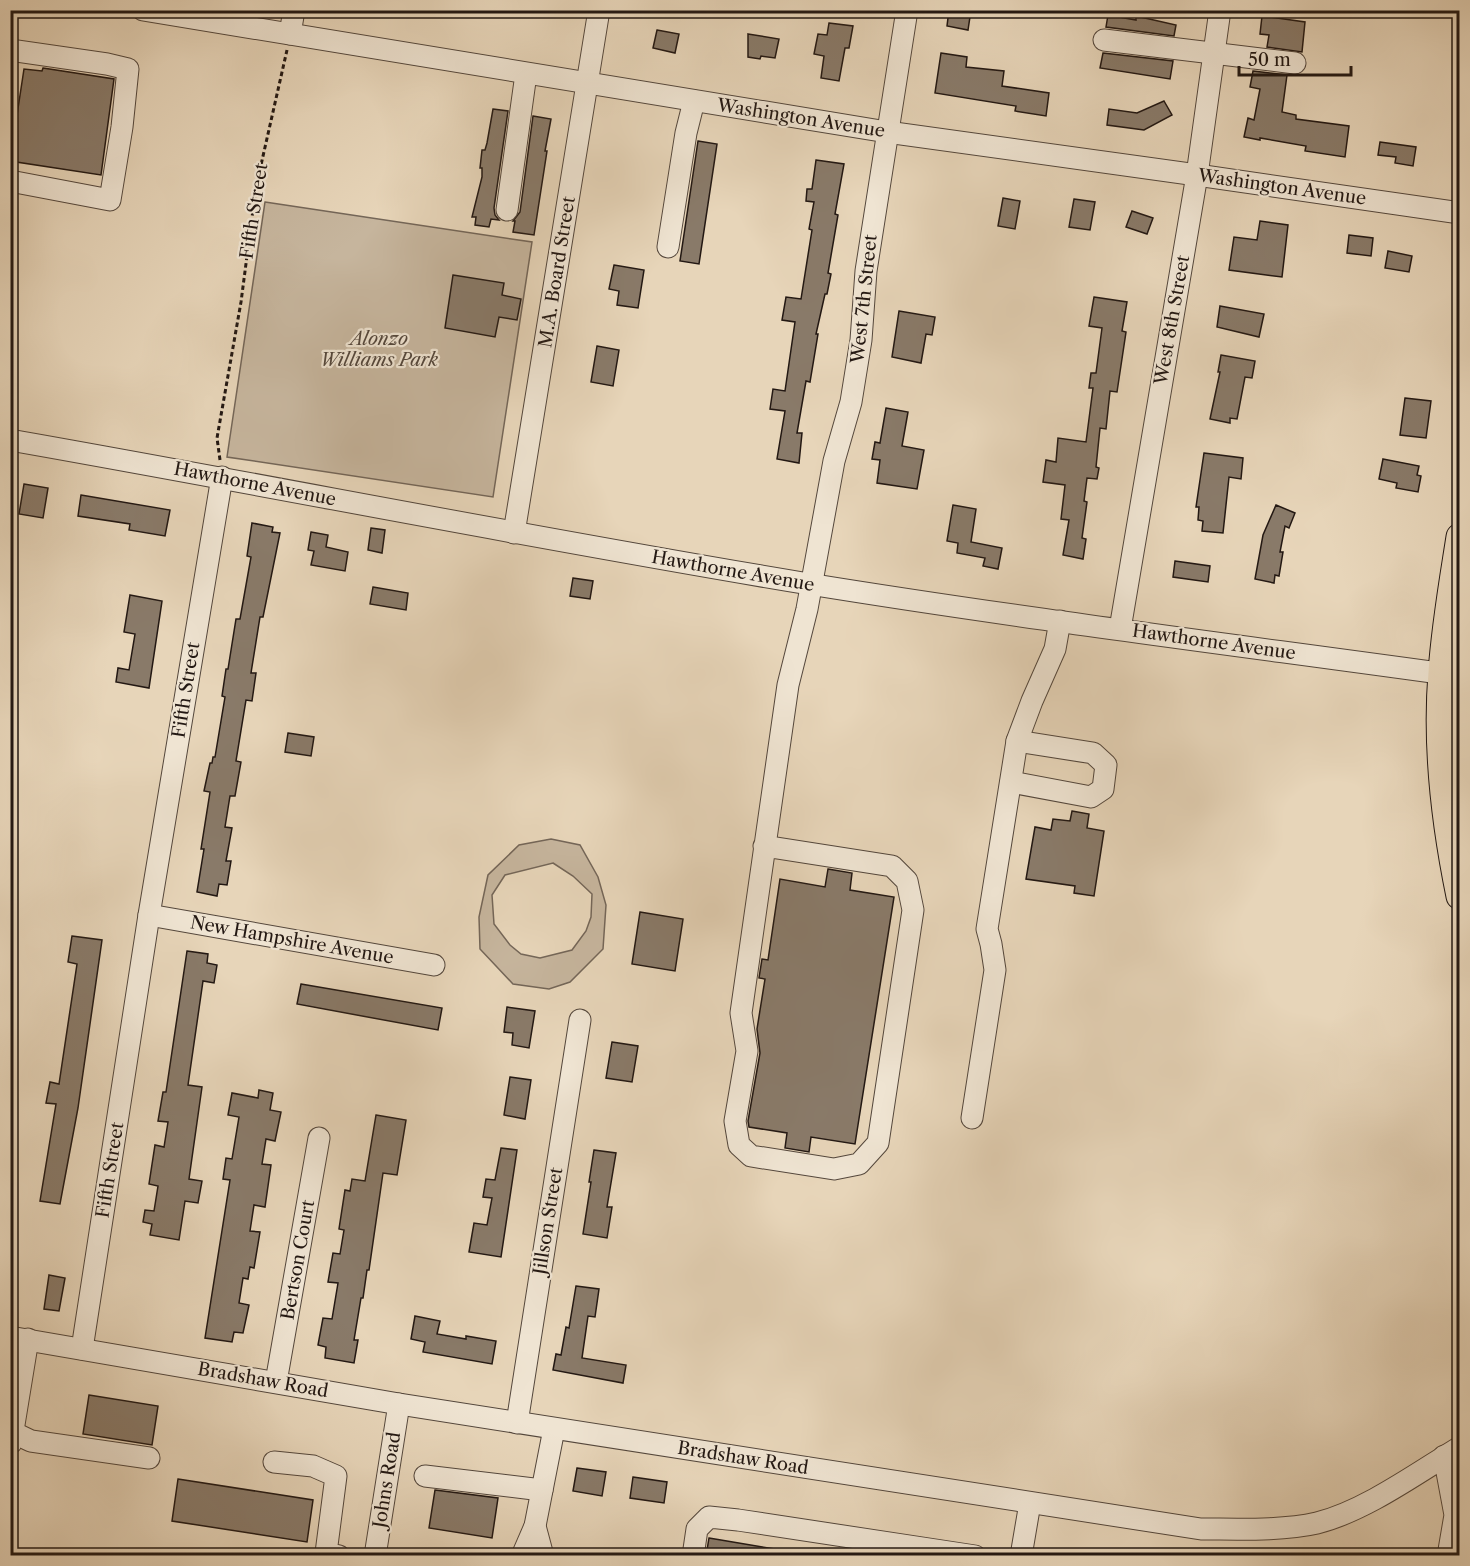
<svg xmlns="http://www.w3.org/2000/svg" width="1470" height="1566" font-family="'Libre Caslon Text',serif">
  <style>
    .green { fill: #c6b59d; stroke: #746658; stroke-width: 1.5; fill-rule: evenodd }
    .building { fill: #897a69; stroke: #231813; stroke-width: 1.5 }
    .lines { fill: none; stroke-linecap: round; stroke-linejoin: round }
    .minor-casing { stroke: #54473c; stroke-width: 23 }
    .major-casing { stroke: #231813; stroke-width: 29 }
    .path { stroke: #231813; stroke-width: 3; stroke-dasharray: 4.5 3; stroke-linecap: butt }
    .minor { stroke: #efe4d2; stroke-width: 21 }
    .major { stroke: #e7d5b9; stroke-width: 27 }
    .labels { text-anchor: middle; dominant-baseline: central; stroke-width: 4.5; stroke-linejoin: round; paint-order: stroke }
    .street-label { font-size: 18px; fill: #231813; stroke: #efe4d2 }
    .park-label { font-size: 18px; font-style: italic; fill: #54473c; stroke: #efe4d2 }
  </style>
  <rect width="100%" height="100%" fill="#e7d5b9"/>
  <filter id="stains"><feTurbulence type="fractalNoise" baseFrequency=".00333" numOctaves="4"/><feColorMatrix values="0 0 0 0 .2 0 0 0 0 .09 0 0 0 0 .02 0 0 0 .5 -.17"/></filter>
  <radialGradient id="worn" r=".72"><stop offset=".6" stop-color="#630" stop-opacity="0"/><stop offset="1" stop-color="#630" stop-opacity=".3"/></radialGradient>
  <!-- green -->
  <g class="green">
    <polygon points="265,202 532,242 493,497 227,457"/>
    <path d="M551,839L580,845L598,877L606,905L603,949L570,982L549,989L513,984L480,949L479,917L488,875L519,845ZM553,863L573,876L592,894L591,917L586,931L572,950L540,958L521,954L510,945L494,924L492,895L505,875Z"/>
  </g>
  <!-- building -->
  <g class="building">
    <polygon points="949,10 971,10 968,30 947,26"/>
    <polygon points="1108,15 1136,20 1136,16 1176,25 1174,36 1106,27"/>
    <polygon points="1262,16 1305,22 1302,52 1267,47 1269,35 1260,34"/>
    <polygon points="829,23 853,26 849,48 845,48 839,81 821,78 824,56 814,54 818,34 827,35"/>
    <polygon points="657,30 679,34 675,53 653,48"/>
    <polygon points="748,34 779,39 775,58 761,56 760,59 748,57"/>
    <polygon points="941,53 967,57 966,67 1004,71 1002,86 1049,93 1046,116 1015,111 1016,106 935,93"/>
    <polygon points="1103,53 1173,61 1170,79 1100,68"/>
    <polygon points="43,68 114,79 101,175 10,161 24,69 42,71"/>
    <polygon points="1253,71 1287,75 1282,112 1296,115 1296,119 1349,126 1345,157 1305,151 1306,146 1260,138 1260,140 1244,137 1248,118 1254,120 1260,89 1250,87"/>
    <polygon points="1164,101 1172,115 1144,130 1107,125 1109,109 1137,113"/>
    <polygon points="493,109 508,111 494,208 495,215 499,220 491,219 489,227 475,225 476,217 472,217 482,177 482,168 480,168 482,150 485,150 487,143"/>
    <polygon points="533,116 551,119 545,151 547,151 534,235 513,232 515,221 513,221 520,212"/>
    <polygon points="698,141 717,144 699,264 680,261"/>
    <polygon points="1380,142 1416,147 1413,166 1395,163 1396,157 1378,155"/>
    <polygon points="816,160 844,164 835,214 838,215 828,273 831,274 827,294 825,294 816,334 818,334 810,382 806,381 797,433 802,433 799,463 777,459 785,411 770,409 773,389 785,391 795,322 782,320 786,297 801,299 812,230 809,229 814,202 806,201 807,189 812,189"/>
    <polygon points="1003,198 1020,201 1015,229 998,226"/>
    <polygon points="1074,199 1095,202 1090,230 1069,227"/>
    <polygon points="1132,211 1153,218 1147,234 1126,227"/>
    <polygon points="1260,221 1288,225 1282,277 1229,270 1234,237 1257,240"/>
    <polygon points="1349,235 1373,238 1371,256 1347,253"/>
    <polygon points="1388,251 1412,256 1409,272 1385,268"/>
    <polygon points="614,265 644,270 638,308 617,305 619,291 609,289"/>
    <polygon points="453,275 504,283 502,295 521,299 517,320 499,317 495,337 445,328"/>
    <polygon points="1094,297 1127,302 1122,331 1126,332 1117,392 1110,391 1106,429 1100,428 1096,467 1099,468 1097,479 1087,478 1084,501 1087,502 1082,538 1086,539 1083,559 1063,555 1069,520 1061,519 1065,485 1043,482 1046,460 1056,462 1058,438 1086,442 1093,388 1089,388 1091,373 1096,373 1102,328 1089,326"/>
    <polygon points="1220,306 1264,314 1259,337 1217,327"/>
    <polygon points="899,311 935,317 932,335 926,334 921,363 892,357"/>
    <polygon points="597,346 619,350 613,386 591,382"/>
    <polygon points="1221,355 1255,361 1252,378 1245,377 1237,419 1230,418 1230,423 1210,419 1220,372 1218,372"/>
    <polygon points="1405,398 1431,401 1426,438 1400,435"/>
    <polygon points="886,408 908,412 902,446 924,450 917,489 877,483 880,460 872,459 875,442 880,443"/>
    <polygon points="1204,453 1243,458 1241,479 1229,477 1223,533 1202,531 1203,521 1198,520 1199,507 1196,507"/>
    <polygon points="1383,459 1419,466 1417,475 1421,476 1418,492 1396,488 1397,483 1379,479"/>
    <polygon points="24,484 48,488 43,518 19,514"/>
    <polygon points="81,495 170,510 165,536 129,530 130,524 78,516"/>
    <polygon points="953,505 976,509 971,542 1002,548 998,569 983,566 985,558 957,553 958,543 947,541"/>
    <polygon points="1276,505 1295,513 1289,528 1285,526 1280,552 1283,552 1279,576 1275,575 1274,583 1255,579 1263,535"/>
    <polygon points="252,523 273,527 272,532 280,533 263,617 260,617 251,673 256,673 252,701 246,700 236,761 241,762 235,796 230,796 225,827 232,828 226,861 231,861 227,885 219,884 217,896 197,892 204,849 201,849 210,792 204,791 210,763 212,763 213,757 215,757 225,697 222,696 226,669 228,669 236,619 240,619 251,557 247,556"/>
    <polygon points="371,528 385,530 382,553 368,550"/>
    <polygon points="311,532 328,535 326,547 348,552 345,571 311,565 314,551 308,550"/>
    <polygon points="1175,561 1210,566 1208,582 1173,577"/>
    <polygon points="573,578 593,581 590,599 570,596"/>
    <polygon points="373,587 408,593 406,610 370,604"/>
    <polygon points="130,595 162,601 149,688 116,682 118,668 129,670 135,634 124,632"/>
    <polygon points="288,733 314,737 311,756 285,752"/>
    <polygon points="1072,811 1089,814 1087,828 1104,831 1094,896 1074,893 1075,886 1026,879 1035,827 1051,830 1053,819 1070,821"/>
    <polygon points="828,869 852,873 850,890 894,897 855,1144 811,1137 809,1152 785,1148 787,1133 749,1127 748,1121 760,1053 757,1029 765,979 759,978 762,959 768,960 780,879 825,887"/>
    <polygon points="640,912 683,919 675,971 632,964"/>
    <polygon points="72,936 102,940 78,1108 60,1204 40,1201 56,1104 46,1103 50,1082 59,1084 77,964 68,962"/>
    <polygon points="187,951 208,954 207,963 217,965 214,983 203,981 188,1085 202,1087 189,1179 202,1181 198,1203 185,1201 179,1240 150,1235 152,1224 143,1222 145,1210 154,1211 158,1186 149,1184 155,1145 164,1147 168,1122 158,1121 163,1092 166,1092"/>
    <polygon points="301,984 442,1008 438,1030 297,1004"/>
    <polygon points="507,1007 535,1011 529,1048 512,1045 513,1033 504,1032"/>
    <polygon points="612,1042 638,1046 632,1082 606,1078"/>
    <polygon points="510,1077 531,1080 525,1119 504,1115"/>
    <polygon points="259,1090 273,1093 270,1110 281,1112 275,1141 266,1139 262,1164 271,1165 265,1207 254,1205 250,1231 260,1232 254,1268 250,1267 248,1279 243,1278 239,1303 249,1305 243,1333 234,1332 232,1342 205,1338 230,1180 223,1179 226,1158 232,1159 239,1117 228,1115 232,1093 258,1098"/>
    <polygon points="376,1115 406,1120 397,1175 383,1173 369,1270 367,1270 363,1298 361,1298 354,1340 358,1340 354,1363 325,1358 326,1347 318,1345 323,1318 332,1319 338,1283 328,1282 333,1253 340,1254 344,1230 339,1229 345,1190 350,1191 352,1179 365,1181"/>
    <polygon points="501,1148 517,1150 501,1257 469,1252 474,1223 487,1225 492,1198 483,1197 486,1179 495,1180"/>
    <polygon points="594,1150 616,1153 607,1207 612,1207 607,1238 583,1234 591,1182 589,1182"/>
    <polygon points="49,1275 65,1278 59,1311 44,1309"/>
    <polygon points="576,1286 599,1289 595,1317 588,1316 582,1358 626,1365 623,1383 553,1370 556,1354 561,1355 566,1327 569,1328"/>
    <polygon points="415,1316 440,1321 437,1334 466,1339 466,1336 496,1341 492,1364 423,1352 425,1342 411,1339"/>
    <polygon points="89,1395 158,1406 152,1445 83,1434"/>
    <polygon points="577,1468 606,1472 602,1496 573,1491"/>
    <polygon points="633,1477 667,1482 664,1503 630,1498"/>
    <polygon points="178,1479 313,1500 307,1542 172,1521"/>
    <polygon points="435,1490 498,1498 492,1538 429,1528"/>
    <polygon points="709,1538 774,1549 774,1556 706,1556"/>
  </g>
  <g class="lines">
    <defs>
      <g id="minor">
        <polyline points="143,10 887,132 1197,175 1460,213"/>
        <polyline points="290,34 294,10"/>
        <polyline points="1104,40 1295,63"/>
        <polyline points="10,50 107,64 128,69 122,127 110,200 10,181"/>
        <polyline points="507,210 526,74"/>
        <polyline points="668,247 686,133 694,101"/>
        <path d="M10,440C277,487 542,540 809,584C1025,619 1243,646 1460,676"/>
        <polyline points="514,533 599,10"/>
        <polyline points="1120,629 1197,175 1220,10"/>
        <polyline points="1011,782 1091,797 1103,789 1106,765 1093,753 1017,741"/>
        <polyline points="764,846 892,866 907,881 913,910 878,1143 859,1164 834,1169 751,1156 739,1145 735,1121 747,1051 741,1013 788,685 807,609 834,461 851,402 861,340 866,271 907,10"/>
        <polyline points="149,915 434,965"/>
        <polyline points="972,1118 995,970 991,944 987,929 1017,741 1032,701 1055,649 1060,621"/>
        <path d="M10,1337L399,1404L1201,1529C1238,1529 1282,1531 1317,1523C1365,1511 1417,1473 1460,1447"/>
        <polyline points="82,1349 149,915 222,477"/>
        <polyline points="276,1382 319,1138"/>
        <polyline points="517,1423 580,1020"/>
        <polyline points="10,1431 31,1441 149,1458"/>
        <polyline points="11,1443 28,1339"/>
        <polyline points="1444,1456 1455,1515 1448,1556"/>
        <polyline points="274,1462 313,1466 336,1476 326,1553 339,1556"/>
        <polyline points="425,1476 542,1490"/>
        <polyline points="535,1526 543,1556"/>
        <polyline points="375,1556 399,1404"/>
        <polyline points="522,1556 535,1526 554,1429"/>
        <polyline points="693,1556 697,1529 709,1517 738,1520 975,1556"/>
        <polyline points="1021,1556 1030,1503"/>
      </g>
      <path id="major" d="M1460,537C1453,582 1445,627 1442,673C1436,747 1445,823 1460,896"/>
    </defs>
    <!-- minor casing -->
    <use href="#minor" class="minor-casing"/>
    <!-- major casing -->
    <use href="#major" class="major-casing"/>
    <!-- path -->
    <polyline class="path" points="220,460 217,438 241,302 256,187 287,50"/>
    <!-- minor -->
    <use href="#minor" class="minor"/>
    <!-- major -->
    <use href="#major" class="major"/>
  </g>
  <g class="labels">
    <!-- street labels -->
    <g class="street-label">
      <text transform="translate(801 118) rotate(9)">Washington Avenue</text>
      <text transform="translate(1282 187) rotate(8)">Washington Avenue</text>
      <text transform="translate(254 211) rotate(-81)">Fifth Street</text>
      <text transform="translate(557 272) rotate(-81)">M.A. Board Street</text>
      <text transform="translate(864 299) rotate(-84)">West 7th Street</text>
      <text transform="translate(1172 320) rotate(-80)">West 8th Street</text>
      <text transform="translate(255 484) rotate(11)">Hawthorne Avenue</text>
      <text transform="translate(733 571) rotate(10)">Hawthorne Avenue</text>
      <text transform="translate(1214 642) rotate(8)">Hawthorne Avenue</text>
      <text transform="translate(186 690) rotate(-81)">Fifth Street</text>
      <text transform="translate(292 940) rotate(10)">New Hampshire Avenue</text>
      <text transform="translate(110 1170) rotate(-81)">Fifth Street</text>
      <text transform="translate(548 1221) rotate(-81)">Jillson Street</text>
      <text transform="translate(298 1260) rotate(-80)">Bertson Court</text>
      <text transform="translate(263 1380) rotate(10)">Bradshaw Road</text>
      <text transform="translate(743 1458) rotate(9)">Bradshaw Road</text>
      <text transform="translate(387 1480) rotate(-81)">Johns Road</text>
    </g>
    <!-- park labels -->
    <g class="park-label">
      <text x="379" y="339">Alonzo<tspan x="379" dy="21">Williams Park</tspan></text>
    </g>
  </g>
  <!-- margin -->
  <rect width="1470" height="1566" fill="none" stroke="#e7d5b9" stroke-width="36"/>
  <rect x="12" y="12" width="1446" height="1542" fill="none" stroke="#231813" stroke-width="3"/>
  <rect x="18" y="18" width="1434" height="1530" fill="none" stroke="#231813" stroke-width="1.5"/>
  <!-- scale -->
  <path d="M1239 66v9h112v-9" fill="none" stroke="#231813" stroke-width="3"/>
  <text x="1248" y="66" font-size="18" fill="#231813" stroke="#efe4d2" stroke-width="4.5" paint-order="stroke">50 m</text>
  <rect width="100%" height="100%" filter="url(#stains)"/>
  <rect width="100%" height="100%" fill="url(#worn)"/>
</svg>
